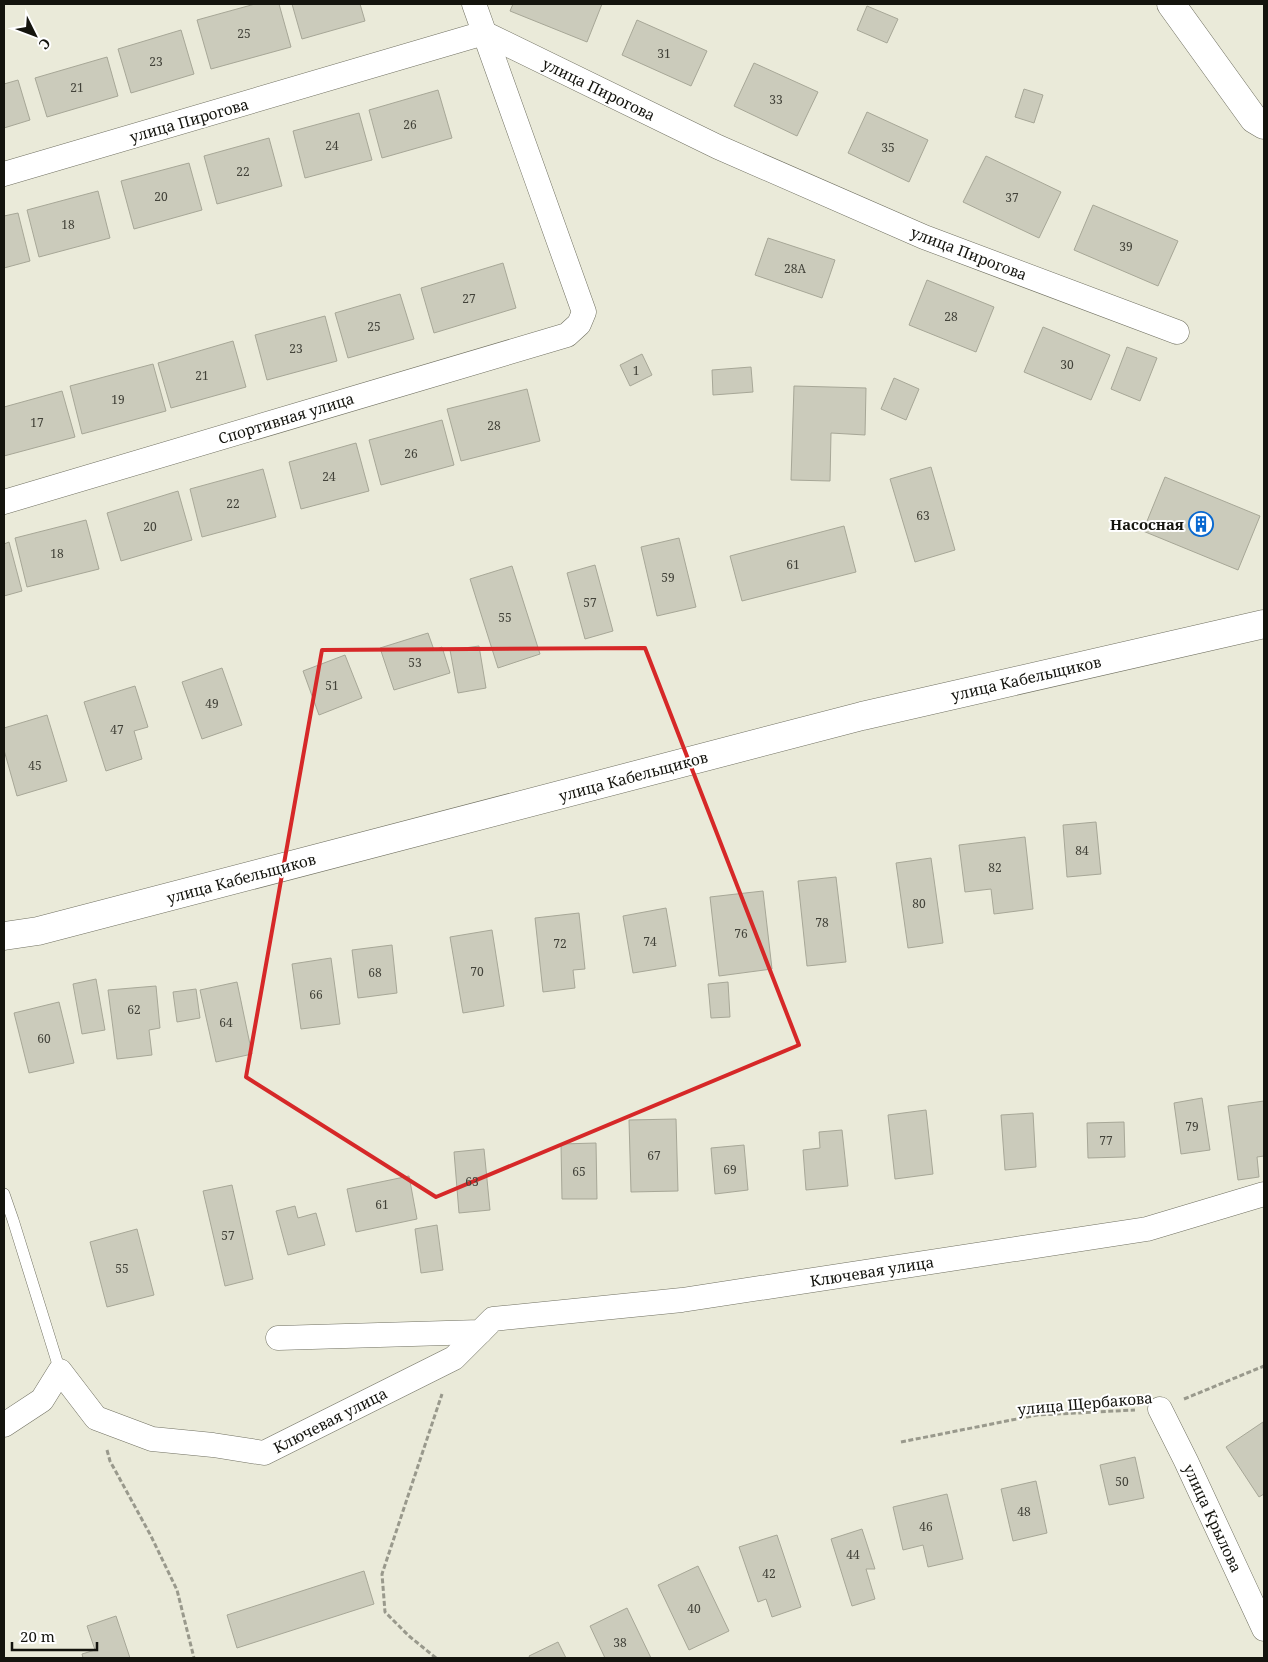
<svg xmlns="http://www.w3.org/2000/svg" width="1268" height="1662" font-family="'Noto Serif',serif">
  <style>
    .building { fill: #cbcbbb; stroke: #a7a797 }
    .lines { fill: none; stroke-linecap: round; stroke-linejoin: round }
    .service-casing { stroke: #707061; stroke-width: 12 }
    .minor-casing { stroke: #707061; stroke-width: 25 }
    .tertiary-casing { stroke: #707061; stroke-width: 29 }
    .secondary-casing { stroke: #707061; stroke-width: 29 }
    .path { stroke: #99998c; stroke-width: 3; stroke-dasharray: 5 2.5; stroke-linecap: butt }
    .service { stroke: #fff; stroke-width: 11 }
    .minor { stroke: #fff; stroke-width: 24 }
    .tertiary { stroke: #fff; stroke-width: 28 }
    .secondary { stroke: #fff; stroke-width: 28 }
    .marked { fill: none; stroke: #d62828; stroke-width: 4; stroke-linejoin: round }
    .labels { text-anchor: middle; dominant-baseline: central; stroke-width: 4; stroke-linejoin: round; paint-order: stroke }
    .number-label { font-size: 12px; fill: #424239 }
    .street-label { font-size: 15px; fill: #14140e; stroke: #fff }
    .poi-label { font-size: 15px; font-weight: bold; fill: #14140e; stroke: #fff; text-anchor: end }
  </style>
  <rect width="100%" height="100%" fill="#eaead9"/>
  <!-- building -->
  <g class="building">
    <polygon points="255,4 279,4 291,47 211,69 197,20"/>
    <polygon points="292,4 360,4 365,21 302,39"/>
    <polygon points="513,4 602,4 587,42 510,11"/>
    <polygon points="867,6 898,19 887,43 857,30"/>
    <polygon points="637,20 707,51 691,86 622,55"/>
    <polygon points="181,30 194,74 131,93 118,49"/>
    <polygon points="107,57 118,96 47,117 35,78"/>
    <polygon points="754,63 818,92 797,136 734,106"/>
    <polygon points="18,80 30,120 4,128 4,84"/>
    <polygon points="1024,89 1043,95 1034,123 1015,117"/>
    <polygon points="438,90 452,138 382,158 369,110"/>
    <polygon points="867,112 928,140 909,182 848,153"/>
    <polygon points="359,113 372,160 305,178 293,131"/>
    <polygon points="269,138 282,186 217,204 204,156"/>
    <polygon points="986,156 1061,192 1039,238 963,202"/>
    <polygon points="189,163 202,210 134,229 121,181"/>
    <polygon points="98,191 110,238 39,257 27,210"/>
    <polygon points="1093,205 1178,241 1158,286 1074,250"/>
    <polygon points="18,213 30,261 4,268 4,216"/>
    <polygon points="768,238 835,260 822,298 755,275"/>
    <polygon points="503,263 516,308 434,333 421,288"/>
    <polygon points="927,280 994,307 976,352 909,325"/>
    <polygon points="400,294 414,339 348,358 335,313"/>
    <polygon points="325,316 337,361 267,380 255,335"/>
    <polygon points="1043,327 1110,355 1091,400 1024,372"/>
    <polygon points="233,341 246,387 171,408 158,363"/>
    <polygon points="1127,347 1157,358 1140,401 1111,389"/>
    <polygon points="642,354 652,375 630,386 620,365"/>
    <polygon points="153,364 166,411 82,434 70,386"/>
    <polygon points="751,367 753,392 713,395 712,370"/>
    <polygon points="894,378 919,389 906,420 881,409"/>
    <polygon points="794,386 866,388 865,435 831,433 830,481 791,480"/>
    <polygon points="527,389 540,441 461,461 447,409"/>
    <polygon points="62,391 75,437 4,456 4,407"/>
    <polygon points="442,420 454,465 381,485 369,440"/>
    <polygon points="356,443 369,491 301,509 289,462"/>
    <polygon points="931,467 955,550 915,562 890,479"/>
    <polygon points="263,469 276,517 202,537 190,489"/>
    <polygon points="1165,477 1260,516 1238,570 1143,531"/>
    <polygon points="178,491 192,540 121,561 107,513"/>
    <polygon points="86,520 99,569 27,587 15,538"/>
    <polygon points="844,526 856,572 742,601 730,556"/>
    <polygon points="679,538 696,607 657,616 641,547"/>
    <polygon points="9,542 22,591 4,596 4,544"/>
    <polygon points="595,565 613,631 585,639 567,573"/>
    <polygon points="512,566 540,654 498,668 470,579"/>
    <polygon points="428,633 434,650 442,647 450,673 394,690 380,648"/>
    <polygon points="479,646 486,688 458,693 450,650"/>
    <polygon points="345,655 362,698 319,715 303,671"/>
    <polygon points="222,668 242,725 202,739 182,682"/>
    <polygon points="135,686 148,727 134,731 142,759 106,771 84,702"/>
    <polygon points="47,715 67,781 17,796 4,750 4,728"/>
    <polygon points="1096,822 1101,874 1067,877 1063,825"/>
    <polygon points="1025,837 1033,909 994,914 991,889 965,892 959,845"/>
    <polygon points="931,858 943,943 908,948 896,863"/>
    <polygon points="836,877 846,962 807,966 798,881"/>
    <polygon points="763,891 772,969 719,976 710,897"/>
    <polygon points="666,908 676,966 633,973 623,916"/>
    <polygon points="579,913 585,969 573,970 575,988 543,992 535,918"/>
    <polygon points="492,930 504,1006 463,1013 450,937"/>
    <polygon points="392,945 397,993 358,998 352,950"/>
    <polygon points="331,958 340,1024 301,1029 292,964"/>
    <polygon points="96,979 105,1030 82,1034 73,984"/>
    <polygon points="237,982 252,1054 216,1062 200,990"/>
    <polygon points="728,982 730,1017 711,1018 708,984"/>
    <polygon points="156,986 160,1028 149,1030 152,1055 117,1059 108,990"/>
    <polygon points="196,989 200,1018 177,1022 173,992"/>
    <polygon points="59,1002 74,1063 29,1073 14,1013"/>
    <polygon points="1202,1098 1210,1150 1181,1154 1174,1103"/>
    <polygon points="1264,1101 1264,1156 1257,1157 1259,1177 1238,1180 1228,1106"/>
    <polygon points="926,1110 933,1174 895,1179 888,1115"/>
    <polygon points="1033,1113 1036,1167 1005,1170 1001,1115"/>
    <polygon points="676,1119 678,1191 631,1192 629,1120"/>
    <polygon points="1124,1122 1125,1157 1088,1158 1087,1123"/>
    <polygon points="842,1130 848,1186 806,1190 803,1150 820,1148 819,1132"/>
    <polygon points="596,1143 597,1199 562,1199 561,1144"/>
    <polygon points="744,1145 748,1190 715,1194 711,1148"/>
    <polygon points="484,1149 490,1210 459,1213 454,1152"/>
    <polygon points="409,1176 417,1219 356,1232 347,1189"/>
    <polygon points="232,1185 253,1279 225,1286 203,1191"/>
    <polygon points="295,1206 298,1218 316,1213 325,1245 288,1255 276,1211"/>
    <polygon points="437,1225 443,1270 421,1273 415,1229"/>
    <polygon points="137,1229 154,1295 107,1307 90,1242"/>
    <polygon points="1263,1422 1264,1494 1259,1497 1226,1447"/>
    <polygon points="1135,1457 1144,1498 1109,1505 1100,1465"/>
    <polygon points="1036,1481 1047,1533 1013,1541 1001,1489"/>
    <polygon points="947,1494 963,1559 928,1567 923,1545 903,1550 893,1507"/>
    <polygon points="862,1529 875,1569 866,1569 875,1599 852,1606 831,1539"/>
    <polygon points="777,1535 801,1607 772,1617 766,1599 758,1602 739,1547"/>
    <polygon points="698,1566 729,1631 689,1650 658,1585"/>
    <polygon points="364,1571 374,1604 237,1648 227,1615"/>
    <polygon points="627,1608 651,1658 605,1658 590,1626"/>
    <polygon points="116,1616 130,1658 83,1658 82,1654 95,1650 87,1626"/>
    <polygon points="558,1642 566,1658 530,1658 529,1656"/>
  </g>
  <g class="lines">
    <defs>
      <polyline id="service" points="4,1194 13,1220 60,1371"/>
      <g id="minor">
        <polyline points="4,174 484,33 718,147 924,237 1177,332"/>
        <polyline points="4,502 567,335 579,324 584,312 474,4"/>
        <polyline points="278,1338 480,1332 493,1319 682,1300 1147,1229 1264,1194"/>
        <polyline points="1160,1409 1186,1461 1264,1629"/>
        <polyline points="4,1425 42,1400 60,1371 96,1418 152,1439 213,1445 264,1453 454,1358 480,1332"/>
      </g>
      <polyline id="tertiary" points="4,936 38,931 862,716 1264,624"/>
      <polyline id="secondary" points="1171,4 1254,119 1264,125"/>
    </defs>
    <!-- service casing -->
    <use href="#service" class="service-casing"/>
    <!-- minor casing -->
    <use href="#minor" class="minor-casing"/>
    <!-- tertiary casing -->
    <use href="#tertiary" class="tertiary-casing"/>
    <!-- secondary casing -->
    <use href="#secondary" class="secondary-casing"/>
    <!-- path -->
    <g class="path">
      <polyline points="1184,1399 1264,1366"/>
      <polyline points="901,1442 1037,1415 1135,1410"/>
      <polyline points="107,1450 110,1461 151,1536 177,1590 194,1658"/>
      <polyline points="436,1658 409,1636 385,1612 382,1574 442,1394"/>
    </g>
    <!-- service -->
    <use href="#service" class="service"/>
    <!-- minor -->
    <use href="#minor" class="minor"/>
    <!-- tertiary -->
    <use href="#tertiary" class="tertiary"/>
    <!-- secondary -->
    <use href="#secondary" class="secondary"/>
  </g>
  <!-- marked area -->
  <path class="marked" d="M645,648L799,1045L436,1197L246,1077L322,650Z"/>
  <!-- icons -->
  <defs>
    <symbol id="building-ring" viewBox="-11 -11 22 22"><circle r="9.5" fill="#fff" stroke="#0868d0" stroke-width="1.5"/><path d="M-4-6H4V6H1V3H-1V6H-4ZM-2.5-4.3h1.7v1.8h-1.7ZM.8-4.3h1.7v1.8H.8ZM-2.5-1h1.7V.8h-1.7ZM.8-1h1.7V.8H.8Z" fill="#0868d0"/></symbol>
  </defs>
  <g fill-rule="evenodd">
    <use href="#building-ring" x="1187" y="510" width="28" height="28"/>
  </g>
  <g class="labels">
    <!-- number labels -->
    <g class="number-label">
      <text x="244" y="33">25</text>
      <text x="664" y="53">31</text>
      <text x="156" y="61">23</text>
      <text x="77" y="87">21</text>
      <text x="776" y="99">33</text>
      <text x="410" y="124">26</text>
      <text x="332" y="145">24</text>
      <text x="888" y="147">35</text>
      <text x="243" y="171">22</text>
      <text x="161" y="196">20</text>
      <text x="1012" y="197">37</text>
      <text x="68" y="224">18</text>
      <text x="1126" y="246">39</text>
      <text x="795" y="268">28А</text>
      <text x="469" y="298">27</text>
      <text x="951" y="316">28</text>
      <text x="374" y="326">25</text>
      <text x="296" y="348">23</text>
      <text x="1067" y="364">30</text>
      <text x="636" y="370">1</text>
      <text x="202" y="375">21</text>
      <text x="118" y="399">19</text>
      <text x="37" y="422">17</text>
      <text x="494" y="425">28</text>
      <text x="411" y="453">26</text>
      <text x="329" y="476">24</text>
      <text x="233" y="503">22</text>
      <text x="923" y="515">63</text>
      <text x="150" y="526">20</text>
      <text x="57" y="553">18</text>
      <text x="793" y="564">61</text>
      <text x="668" y="577">59</text>
      <text x="590" y="602">57</text>
      <text x="505" y="617">55</text>
      <text x="415" y="662">53</text>
      <text x="332" y="685">51</text>
      <text x="212" y="703">49</text>
      <text x="117" y="729">47</text>
      <text x="35" y="765">45</text>
      <text x="1082" y="850">84</text>
      <text x="995" y="867">82</text>
      <text x="919" y="903">80</text>
      <text x="822" y="922">78</text>
      <text x="741" y="933">76</text>
      <text x="650" y="941">74</text>
      <text x="560" y="943">72</text>
      <text x="477" y="971">70</text>
      <text x="375" y="972">68</text>
      <text x="316" y="994">66</text>
      <text x="134" y="1009">62</text>
      <text x="226" y="1022">64</text>
      <text x="44" y="1038">60</text>
      <text x="1192" y="1126">79</text>
      <text x="1106" y="1140">77</text>
      <text x="654" y="1155">67</text>
      <text x="730" y="1169">69</text>
      <text x="579" y="1171">65</text>
      <text x="472" y="1181">63</text>
      <text x="382" y="1204">61</text>
      <text x="228" y="1235">57</text>
      <text x="122" y="1268">55</text>
      <text x="1122" y="1481">50</text>
      <text x="1024" y="1511">48</text>
      <text x="926" y="1526">46</text>
      <text x="853" y="1554">44</text>
      <text x="769" y="1573">42</text>
      <text x="694" y="1608">40</text>
      <text x="620" y="1642">38</text>
    </g>
    <!-- street labels -->
    <g class="street-label">
      <text transform="translate(599 89) rotate(26)">улица Пирогова</text>
      <text transform="translate(189 120) rotate(-16)">улица Пирогова</text>
      <text transform="translate(969 253) rotate(21)">улица Пирогова</text>
      <text transform="translate(286 418) rotate(-17)">Спортивная улица</text>
      <text transform="translate(1026 678) rotate(-13)">улица Кабельщиков</text>
      <text transform="translate(633 776) rotate(-15)">улица Кабельщиков</text>
      <text transform="translate(241 878) rotate(-15)">улица Кабельщиков</text>
      <text transform="translate(872 1271) rotate(-9)">Ключевая улица</text>
      <text transform="translate(1085 1403) rotate(-5)">улица Щербакова</text>
      <text transform="translate(330 1420) rotate(-27)">Ключевая улица</text>
      <text transform="translate(1213 1518) rotate(65)">улица Крылова</text>
    </g>
    <!-- poi labels -->
    <g class="poi-label">
      <text x="1184" y="524">Насосная</text>
    </g>
  </g>
  <!-- border -->
  <rect width="1268" height="1662" fill="none" stroke="#14140e" stroke-width="10"/>
  <!-- north arrow -->
  <g transform="translate(35 35) rotate(132)" stroke="#ffffff" stroke-width="4" paint-order="stroke">
  <path d="M0-4L9 19L0 12L-9 19Z" fill="#14140e"/>
  <text y="-8" font-size="14" font-weight="bold" text-anchor="middle" fill="#14140e">С</text>
  </g>
  <!-- scale -->
  <path d="M12 1642v8h85v-8" fill="none" stroke="#14140e" stroke-width="2.5"/>
  <text x="20" y="1642" font-size="15" fill="#14140e" stroke="#ffffff" stroke-width="4" paint-order="stroke">20 m</text>
</svg>
